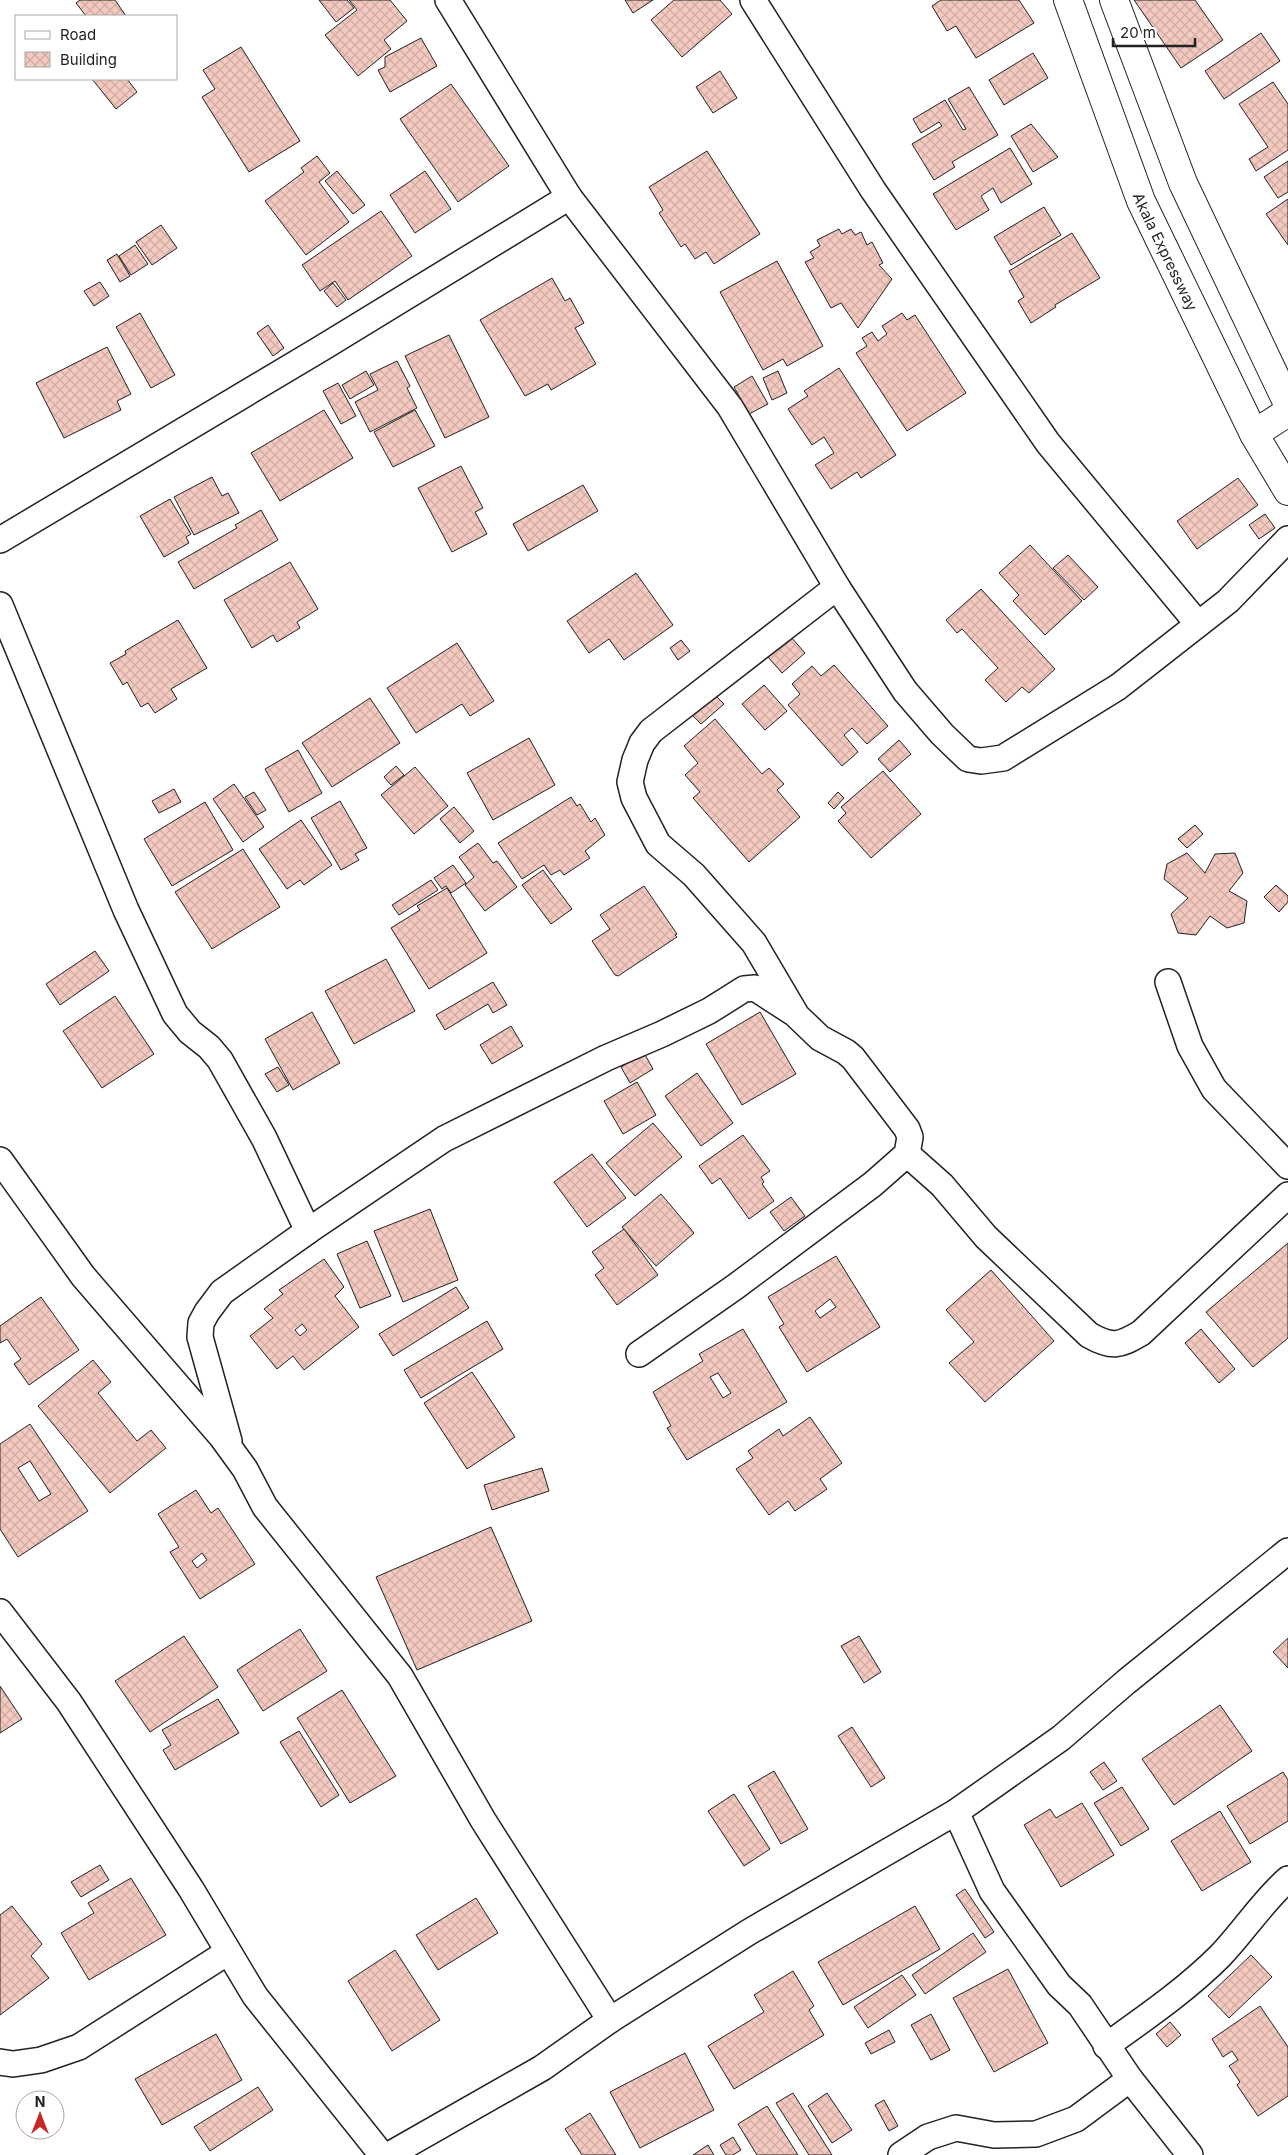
<svg xmlns="http://www.w3.org/2000/svg" width="1288" height="2155" font-family="Inter,sans-serif">
  <style>
    .building { fill: url(#building-cross-hatch); stroke: #222; fill-rule: evenodd }
    .lines { fill: none; stroke-linecap: round; stroke-linejoin: round }
    .street-casing { stroke: #222; stroke-width: 28 }
    .primary-casing { stroke: #222; stroke-width: 30 }
    .street { stroke: #fff; stroke-width: 25 }
    .primary { stroke: #fff; stroke-width: 28 }
    .labels { text-anchor: middle; dominant-baseline: central; stroke-width: 4; stroke-linejoin: round; paint-order: stroke }
    .street-label { font-size: 15px; fill: #222; stroke: #fff }
  </style>
  <defs>
    <pattern id="building-cross-hatch" width="8" height="8" patternUnits="userSpaceOnUse" patternTransform="scale(1.25)"><rect width="8" height="8" fill="#f3c9c0"/><path d="M0 0l8 8M0 8l8-8" fill="none" stroke="#d0aca5"/></pattern>
  </defs>
  <rect width="100%" height="100%" fill="#fff"/>
  <!-- building -->
  <g class="building">
    <polygon points="80,0 115,0 126,16 86,16 76,3"/>
    <polygon points="319,0 347,0 354,8 336,22"/>
    <polygon points="349,0 390,0 407,21 384,40 391,49 358,76 325,35 357,10"/>
    <polygon points="625,0 653,0 633,13"/>
    <polygon points="674,0 720,0 732,14 682,57 651,20"/>
    <polygon points="941,0 1019,0 1034,23 976,58 956,26 947,31 932,6"/>
    <polygon points="1134,0 1195,0 1223,40 1181,68"/>
    <polygon points="1261,33 1280,61 1224,99 1205,71"/>
    <polygon points="421,38 437,66 390,92 378,70 385,67 385,57"/>
    <polygon points="241,47 300,141 249,172 202,97 215,89 203,70"/>
    <polygon points="1033,53 1048,78 1004,105 989,80"/>
    <polygon points="720,71 737,98 713,113 696,87"/>
    <polygon points="92,79 127,79 137,92 116,109"/>
    <polygon points="1273,82 1288,104 1288,150 1256,171 1249,159 1268,147 1239,104"/>
    <polygon points="451,84 509,166 458,202 400,119"/>
    <polygon points="969,87 998,135 952,162 955,167 934,180 912,144 942,126 939,122 921,133 913,119 945,100 963,130 966,129 948,99"/>
    <polygon points="1031,124 1058,157 1033,172 1011,136"/>
    <polygon points="1010,148 1032,184 1001,203 993,188 981,196 989,210 956,230 933,194"/>
    <polygon points="707,151 760,234 714,264 706,252 695,259 685,244 681,247 659,213 663,210 649,187"/>
    <polygon points="317,156 330,173 319,182 349,222 306,255 265,201 304,172 301,168"/>
    <polygon points="1288,161 1288,192 1278,198 1264,177"/>
    <polygon points="337,171 365,205 353,214 325,181"/>
    <polygon points="425,171 451,209 415,233 390,195"/>
    <polygon points="1288,199 1288,245 1266,214"/>
    <polygon points="1044,207 1061,235 1011,265 994,237"/>
    <polygon points="381,211 412,256 348,300 335,281 320,291 302,265"/>
    <polygon points="161,225 177,248 152,265 136,242"/>
    <polygon points="839,229 842,234 851,229 855,235 861,232 867,245 872,242 883,263 879,265 892,279 858,328 841,303 831,308 805,262 814,258 810,252 820,246 817,240"/>
    <polygon points="1072,233 1100,278 1055,305 1056,307 1031,323 1018,301 1024,297 1009,271"/>
    <polygon points="135,245 148,264 131,275 119,256"/>
    <polygon points="117,254 130,276 120,282 107,260"/>
    <polygon points="777,261 823,346 787,366 783,359 763,370 720,292"/>
    <polygon points="552,278 565,301 570,298 584,323 575,328 596,364 551,390 548,384 525,396 480,320"/>
    <polygon points="100,282 109,296 94,306 84,291"/>
    <polygon points="333,283 346,300 337,307 324,291"/>
    <polygon points="140,313 175,375 151,388 116,327"/>
    <polygon points="902,313 907,320 915,315 966,393 907,431 856,353 867,346 862,338 872,332 878,341 887,334 882,326"/>
    <polygon points="268,325 284,348 273,356 257,333"/>
    <polygon points="449,335 489,417 445,438 405,356"/>
    <polygon points="107,347 131,394 117,401 121,410 64,438 36,383"/>
    <polygon points="397,361 410,386 407,388 417,408 370,432 355,402 378,390 370,374"/>
    <polygon points="839,368 896,455 861,478 857,472 831,489 815,465 834,453 824,437 812,445 788,409 808,396 804,391"/>
    <polygon points="366,371 374,385 350,399 342,385"/>
    <polygon points="778,371 787,393 772,400 763,378"/>
    <polygon points="752,376 768,404 749,414 734,387"/>
    <polygon points="338,383 356,416 341,424 323,391"/>
    <polygon points="324,410 353,458 280,501 251,453"/>
    <polygon points="415,410 435,446 393,467 374,432"/>
    <polygon points="461,466 483,508 475,512 487,534 452,552 418,488"/>
    <polygon points="212,477 222,496 228,493 239,513 194,535 174,497"/>
    <polygon points="1238,478 1258,505 1197,549 1177,521"/>
    <polygon points="583,485 598,511 528,551 513,524"/>
    <polygon points="170,499 191,534 186,537 189,543 164,557 140,516"/>
    <polygon points="261,510 278,540 194,589 178,562 237,528 235,525"/>
    <polygon points="1265,514 1275,528 1259,539 1249,525"/>
    <polygon points="1030,545 1082,601 1045,635 1013,601 1019,595 999,573"/>
    <polygon points="1068,555 1098,587 1084,600 1053,568"/>
    <polygon points="290,562 318,609 297,622 300,628 277,642 273,635 252,648 224,600"/>
    <polygon points="636,573 673,625 624,660 609,639 589,653 567,621"/>
    <polygon points="981,589 1055,669 1029,693 1022,687 1006,702 985,680 998,668 962,629 957,633 946,620"/>
    <polygon points="178,620 207,668 171,689 177,699 155,713 148,703 141,707 127,682 123,685 110,663 126,654 125,651"/>
    <polygon points="791,637 805,653 782,673 768,657"/>
    <polygon points="681,640 690,651 678,660 670,648"/>
    <polygon points="457,643 494,701 470,716 462,704 416,733 387,688"/>
    <polygon points="834,665 888,726 867,744 852,728 844,735 858,752 842,766 788,705 800,694 792,684 812,666 821,676"/>
    <polygon points="764,685 787,711 765,730 742,704"/>
    <polygon points="714,694 724,704 701,724 691,714"/>
    <polygon points="370,698 400,743 332,787 302,743"/>
    <polygon points="715,719 762,774 769,768 784,784 777,790 800,817 749,862 693,798 700,792 685,775 698,763 684,746"/>
    <polygon points="529,738 555,785 493,820 467,773"/>
    <polygon points="899,740 911,754 890,772 878,759"/>
    <polygon points="298,750 322,793 289,812 265,769"/>
    <polygon points="396,766 404,775 391,785 384,777"/>
    <polygon points="415,767 448,806 414,834 381,795"/>
    <polygon points="883,771 921,814 871,858 838,821 846,813 841,807"/>
    <polygon points="234,784 264,827 243,842 213,799"/>
    <polygon points="174,789 181,802 159,813 152,801"/>
    <polygon points="254,792 266,810 257,815 245,797"/>
    <polygon points="838,792 844,798 834,809 828,803"/>
    <polygon points="571,797 577,806 580,804 591,822 595,818 605,835 585,851 590,858 564,875 560,870 551,875 544,865 522,879 498,843"/>
    <polygon points="340,801 367,848 355,854 359,860 341,870 311,818"/>
    <polygon points="205,802 233,850 172,886 144,839"/>
    <polygon points="454,807 474,831 460,843 440,819"/>
    <polygon points="301,820 332,865 304,885 300,880 287,889 259,849"/>
    <polygon points="1195,825 1203,834 1187,848 1178,839"/>
    <polygon points="478,843 493,863 497,861 517,887 485,911 465,885 474,877 459,857"/>
    <polygon points="243,849 280,907 212,949 175,892"/>
    <polygon points="1187,853 1205,873 1215,854 1235,853 1243,873 1229,891 1247,901 1244,923 1227,928 1210,916 1196,935 1178,933 1171,914 1188,898 1164,879 1167,864"/>
    <polygon points="453,865 466,883 451,893 446,886 442,889 434,878"/>
    <polygon points="543,870 572,909 551,924 522,885"/>
    <polygon points="431,880 438,890 399,915 392,905"/>
    <polygon points="1276,885 1288,896 1288,902 1279,912 1264,897"/>
    <polygon points="644,886 677,934 675,935 677,937 618,976 615,975 592,941 610,929 600,915"/>
    <polygon points="447,888 487,953 429,989 391,928 420,910 417,906"/>
    <polygon points="95,951 109,971 60,1005 46,984"/>
    <polygon points="386,959 415,1011 354,1044 325,991"/>
    <polygon points="493,982 507,1005 493,1013 488,1004 445,1030 436,1015"/>
    <polygon points="115,996 154,1054 102,1088 63,1031"/>
    <polygon points="312,1012 340,1063 293,1090 265,1039"/>
    <polygon points="760,1012 796,1074 742,1105 706,1044"/>
    <polygon points="511,1026 523,1046 492,1064 480,1045"/>
    <polygon points="644,1053 653,1069 630,1083 621,1067"/>
    <polygon points="278,1067 289,1085 277,1092 265,1074"/>
    <polygon points="697,1073 733,1123 701,1146 665,1096"/>
    <polygon points="637,1082 656,1115 623,1134 604,1101"/>
    <polygon points="653,1123 682,1157 635,1196 606,1163"/>
    <polygon points="743,1135 770,1171 761,1177 764,1182 762,1184 774,1201 749,1219 720,1178 712,1184 699,1166"/>
    <polygon points="592,1154 626,1198 587,1227 554,1182"/>
    <polygon points="661,1194 694,1233 656,1266 622,1227"/>
    <polygon points="791,1197 805,1216 784,1231 770,1212"/>
    <polygon points="430,1209 458,1280 403,1302 374,1231"/>
    <polygon points="624,1229 658,1275 617,1305 595,1275 604,1268 592,1252"/>
    <polygon points="367,1241 391,1296 360,1308 337,1254"/>
    <polygon points="1288,1243 1288,1338 1253,1367 1206,1312"/>
    <path d="M836,1256L880,1327L807,1372L779,1327L784,1324L768,1297ZM830,1299L836,1307L820,1318L815,1311Z"/>
    <path d="M324,1259L344,1287L335,1296L359,1327L304,1370L293,1356L277,1369L250,1336L273,1318L264,1309L283,1294L279,1290ZM302,1324L307,1330L300,1336L295,1330Z"/>
    <polygon points="991,1270 1054,1341 985,1402 949,1363 974,1342 946,1310"/>
    <polygon points="456,1287 469,1308 393,1356 379,1334"/>
    <polygon points="41,1297 79,1350 29,1385 14,1364 21,1359 7,1339 0,1343 0,1326"/>
    <polygon points="487,1321 503,1349 421,1398 404,1370"/>
    <path d="M743,1329L787,1402L687,1460L667,1428L671,1426L653,1392L703,1361L699,1354ZM718,1373L731,1393L723,1398L710,1377Z"/>
    <polygon points="1201,1329 1235,1369 1219,1383 1185,1343"/>
    <polygon points="93,1360 111,1382 98,1393 137,1441 151,1430 166,1448 110,1493 38,1406"/>
    <polygon points="472,1372 515,1437 467,1469 424,1403"/>
    <polygon points="810,1417 842,1463 820,1479 827,1489 795,1511 788,1501 769,1515 736,1469 753,1458 748,1451 779,1429 783,1436"/>
    <path d="M30,1424L88,1511L18,1557L0,1529V1444ZM30,1461L51,1494L39,1501L18,1468Z"/>
    <polygon points="542,1468 549,1491 492,1510 484,1485"/>
    <path d="M196,1490L211,1513L218,1508L255,1564L200,1599L170,1552L179,1547L158,1514ZM202,1553L207,1560L197,1568L192,1561Z"/>
    <polygon points="491,1527 532,1621 417,1670 376,1577"/>
    <polygon points="300,1629 327,1671 263,1711 237,1670"/>
    <polygon points="184,1636 218,1687 150,1732 115,1681"/>
    <polygon points="859,1636 881,1672 864,1683 841,1646"/>
    <polygon points="1288,1638 1288,1668 1273,1652"/>
    <polygon points="0,1686 22,1719 0,1733"/>
    <polygon points="342,1690 396,1776 350,1803 297,1718"/>
    <polygon points="218,1699 239,1733 175,1770 163,1750 171,1745 162,1730"/>
    <polygon points="1220,1705 1252,1751 1174,1805 1142,1759"/>
    <polygon points="852,1727 885,1778 871,1787 838,1736"/>
    <polygon points="299,1731 339,1795 321,1807 280,1742"/>
    <polygon points="1104,1762 1117,1781 1103,1790 1090,1772"/>
    <polygon points="774,1771 808,1829 781,1844 748,1786"/>
    <polygon points="1283,1772 1288,1780 1288,1821 1250,1844 1227,1806"/>
    <polygon points="1122,1787 1149,1829 1121,1846 1094,1803"/>
    <polygon points="734,1794 770,1849 744,1866 708,1811"/>
    <polygon points="1082,1803 1114,1855 1061,1887 1024,1825 1050,1809 1056,1818"/>
    <polygon points="1220,1811 1251,1862 1202,1891 1171,1841"/>
    <polygon points="100,1865 109,1880 81,1897 71,1882"/>
    <polygon points="131,1878 166,1935 89,1980 61,1933 94,1913 88,1903"/>
    <polygon points="965,1889 994,1932 985,1938 956,1895"/>
    <polygon points="476,1898 498,1933 438,1970 416,1935"/>
    <polygon points="12,1906 42,1944 31,1956 49,1978 0,2015 0,1915"/>
    <polygon points="915,1906 940,1949 843,2005 818,1962"/>
    <polygon points="973,1933 986,1952 925,1994 912,1975"/>
    <polygon points="395,1950 440,2020 392,2051 348,1981"/>
    <polygon points="1251,1955 1272,1977 1229,2018 1208,1996"/>
    <polygon points="1008,1969 1048,2043 994,2072 953,1998"/>
    <polygon points="793,1971 814,2006 809,2010 824,2035 734,2089 708,2046 764,2012 754,1995"/>
    <polygon points="902,1975 916,1995 868,2028 854,2007"/>
    <polygon points="1260,2006 1288,2047 1288,2096 1258,2116 1237,2085 1240,2082 1229,2066 1238,2060 1232,2051 1223,2057 1212,2039"/>
    <polygon points="931,2014 950,2050 931,2060 911,2025"/>
    <polygon points="1170,2022 1181,2035 1167,2047 1156,2034"/>
    <polygon points="889,2030 895,2042 871,2054 865,2043"/>
    <polygon points="216,2034 242,2080 162,2125 135,2079"/>
    <polygon points="685,2053 714,2110 640,2148 610,2092"/>
    <polygon points="258,2087 273,2110 210,2151 194,2127"/>
    <polygon points="793,2093 832,2155 809,2155 776,2103"/>
    <polygon points="827,2093 852,2130 832,2143 808,2106"/>
    <polygon points="884,2100 898,2126 889,2131 875,2105"/>
    <polygon points="767,2106 798,2155 757,2155 738,2124"/>
    <polygon points="590,2113 616,2155 582,2155 565,2129"/>
    <polygon points="733,2137 741,2150 733,2155 726,2155 720,2145"/>
    <polygon points="708,2145 714,2155 693,2155"/>
  </g>
  <g class="lines">
    <defs>
      <g id="street">
        <polyline points="448,0 569,197 730,407 837,587 905,691 942,734 968,759 981,761 1003,758 1118,687 1228,601 1288,539"/>
        <polyline points="753,0 873,190 1048,443 1198,624"/>
        <polyline points="0,540 322,348 569,197"/>
        <polyline points="0,605 126,910 175,1014 190,1032 209,1047 220,1060 264,1138 308,1231"/>
        <polyline points="1168,982 1190,1046 1214,1089 1288,1166"/>
        <path d="M907,1154L942,1185L986,1237L1089,1335C1112,1348 1119,1346 1141,1333L1288,1195"/>
        <polyline points="0,1160 83,1276 221,1436 245,1469 265,1507 400,1676 483,1820 610,2020"/>
        <polyline points="639,1354 735,1287 873,1184 907,1154 910,1137 907,1129 853,1058 846,1052 820,1038 797,1016 754,943 694,875 658,844 634,798 630,782 635,760 642,743 651,731 837,587"/>
        <polyline points="229,1441 200,1337 201,1323 207,1312 222,1292 308,1231 444,1139 606,1058 662,1034 709,1011 744,989 755,988 792,1012"/>
        <polyline points="0,1612 69,1702 191,1889 255,1996 382,2155"/>
        <polyline points="956,1812 992,1891 1059,1985 1080,2005 1130,2079 1190,2155"/>
        <path d="M1106,2046C1145,2018 1186,1990 1220,1956C1244,1931 1262,1902 1288,1879"/>
        <polyline points="0,2062 13,2064 41,2060 79,2047 228,1952"/>
        <polyline points="389,2155 542,2068 610,2020 749,1932 956,1812 1061,1738 1126,1682 1288,1551"/>
        <polyline points="901,2155 928,2137 956,2128 994,2135 1036,2134 1076,2119 1130,2079"/>
      </g>
      <g id="primary">
        <path id="s1" d="M1068,0L1141,201L1254,434L1288,491"/>
        <polyline points="1114,0 1183,183 1288,404"/>
        <polyline points="1254,434 1288,412"/>
      </g>
    </defs>
    <!-- street casing -->
    <use href="#street" class="street-casing"/>
    <!-- primary casing -->
    <use href="#primary" class="primary-casing"/>
    <!-- street -->
    <use href="#street" class="street"/>
    <!-- primary -->
    <use href="#primary" class="primary"/>
  </g>
  <g class="labels">
    <!-- street labels -->
    <g class="street-label">
      <text stroke="none"><textPath href="#s1" startOffset="270">Akala Expressway</textPath></text>
    </g>
  </g>
  <!-- legend -->
  <rect x="15" y="15" width="162" height="65" fill="#ffffff" stroke="#a7a7a7"/>
  <rect x="25" y="31" width="25" height="8" fill="#ffffff" stroke="#a7a7a7"/>
  <text x="60" y="40" font-size="15" fill="#222222">Road</text>
  <rect x="25" y="52" width="25" height="15" fill="url(#building-cross-hatch)" stroke="#a7a7a7"/>
  <text x="60" y="65" font-size="15" fill="#222222">Building</text>
  <!-- north arrow -->
  <g transform="translate(40 2115)"><circle r="24" fill="#ffffff" stroke="#a7a7a7"/>
  <path d="M0-4L9 19L0 12L-9 19Z" fill="#c62828"/>
  <text y="-8" font-size="14" font-weight="bold" text-anchor="middle" fill="#222222">N</text>
  </g>
  <!-- scale -->
  <path d="M1113 38v8h82v-8" fill="none" stroke="#222222" stroke-width="2.5"/>
  <text x="1120" y="38" font-size="15" fill="#222222" stroke="#ffffff" stroke-width="4" paint-order="stroke">20 m</text>
</svg>
